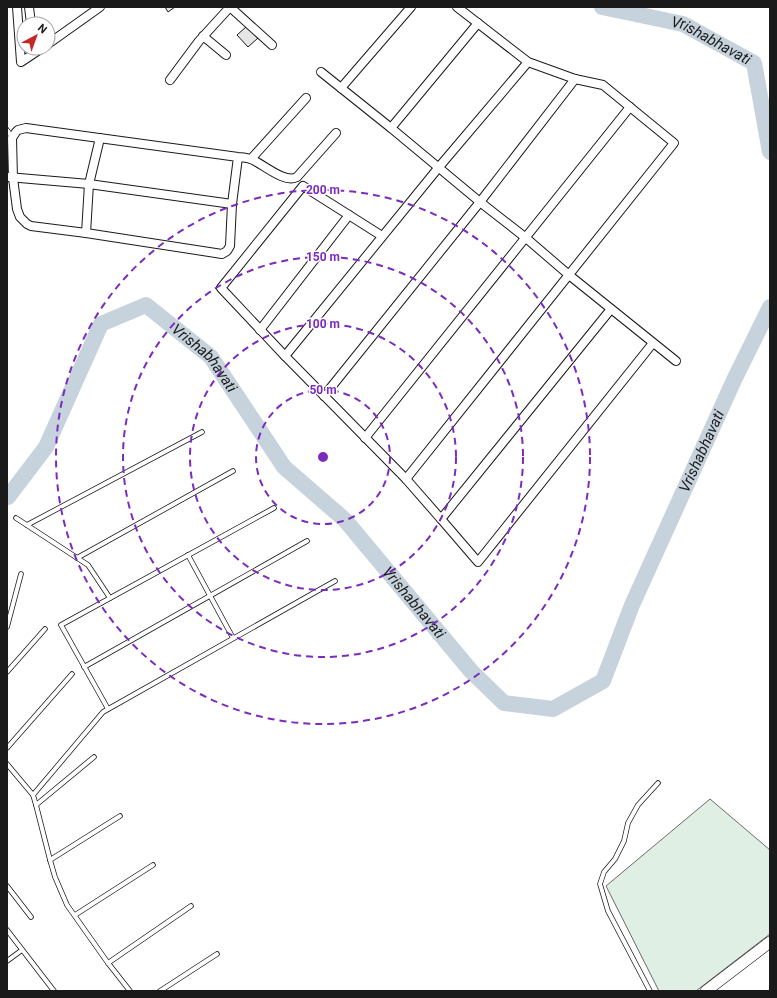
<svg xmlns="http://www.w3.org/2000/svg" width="777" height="998" font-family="Roboto,sans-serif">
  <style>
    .green { fill: #e0efe3; stroke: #6a6a6a }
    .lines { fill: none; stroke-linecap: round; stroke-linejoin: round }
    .river { stroke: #c6d2dc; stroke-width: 16 }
    .building { fill: #e6e6e6; stroke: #1a1a1a }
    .lane-casing { stroke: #1a1a1a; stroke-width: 5.5 }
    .street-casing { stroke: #1a1a1a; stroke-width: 10 }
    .secondary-casing { stroke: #1a1a1a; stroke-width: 12 }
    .lane { stroke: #fff; stroke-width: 4 }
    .street { stroke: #fff; stroke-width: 8 }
    .secondary { stroke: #fff; stroke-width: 11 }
    .ring { fill: none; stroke: #7b2cbf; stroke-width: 2; stroke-dasharray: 7 5 }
    .labels { text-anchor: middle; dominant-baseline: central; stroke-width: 3; stroke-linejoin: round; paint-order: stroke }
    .water-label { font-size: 15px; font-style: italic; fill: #1a1a1a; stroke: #fff }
    .centre { fill: #7b2cbf; stroke: #fff; stroke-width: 2 }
    .ring-label { font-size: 12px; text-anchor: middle; font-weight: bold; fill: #7b2cbf; stroke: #fff; stroke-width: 3; stroke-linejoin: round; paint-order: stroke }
  </style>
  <rect width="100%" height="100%" fill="#fff"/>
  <!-- green -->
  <polygon class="green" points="710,799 770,850 770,934 696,991 659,991 606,886"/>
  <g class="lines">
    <!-- river -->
    <g class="river">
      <path id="s1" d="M602,7L683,24L754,63L770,152"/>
      <path id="s2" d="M7,497H8L46,447L101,324L146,305L211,357L284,467L345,520L471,671L504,703L553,709L603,681L632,605L734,380L770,307"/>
    </g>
  </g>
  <!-- building -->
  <g class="building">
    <polygon points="165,7 175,7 168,12"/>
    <polygon points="247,26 258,38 248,47 237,35"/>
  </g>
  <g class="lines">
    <defs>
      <g id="lane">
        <polyline points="7,130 12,137"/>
        <polyline points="16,518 88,565 110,598"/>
        <polyline points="27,525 202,432"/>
        <polyline points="188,555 233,638"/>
        <polyline points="77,558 233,471"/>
        <polyline points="7,627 21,574"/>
        <polyline points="84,667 307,541"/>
        <polyline points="7,672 45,629"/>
        <polyline points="108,709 61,625 274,508"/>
        <polyline points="7,748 72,674"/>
        <polyline points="7,764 33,795 36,805 50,860 55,877 67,905 108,963 130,991"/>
        <polyline points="33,795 103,712 335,581"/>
        <polyline points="36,805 94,757"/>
        <polyline points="50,860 120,816"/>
        <polyline points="7,886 31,917"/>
        <polyline points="75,915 153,865"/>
        <polyline points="7,930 54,991"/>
        <polyline points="7,961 22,950"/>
        <polyline points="108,963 191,906"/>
        <polyline points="160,991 217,954"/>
        <polyline points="650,991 608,911 600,884 604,872 615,859 624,841 628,823 638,805 658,783"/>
      </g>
      <g id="street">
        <polyline points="17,7 21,62 42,48"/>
        <polyline points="29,7 31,24"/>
        <polyline points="230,7 272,45"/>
        <polyline points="457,7 528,62 575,79 603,85 674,143 406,479 285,356 439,167 528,62"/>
        <polyline points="478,23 391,128 480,202 526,238 569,275 676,361"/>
        <polyline points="203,36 226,55"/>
        <polyline points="48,44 100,7"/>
        <polyline points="321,72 391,128"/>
        <polyline points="170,80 199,41 230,7"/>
        <polyline points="341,88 411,7"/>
        <path d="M238,157L232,204L230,246L227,251L222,254L86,233L31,226L27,224L20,217L17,209L13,178L12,138L16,132L18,130L26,128L238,157C242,157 247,158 251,159C263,164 285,184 297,177L336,133"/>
        <polyline points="251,159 306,98"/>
        <polyline points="8,177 89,184 232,204"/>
        <polyline points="86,233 89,184 100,138"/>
        <polyline points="260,330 349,215"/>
        <polyline points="285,356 221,288 303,186 382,236"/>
        <polyline points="324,396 480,202 575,79"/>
        <polyline points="365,438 630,107"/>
        <polyline points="406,479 441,519 611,309"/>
        <polyline points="441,519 478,562 653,343"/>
      </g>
      <polyline id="secondary" points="706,991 770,942"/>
    </defs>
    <!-- lane casing -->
    <use href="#lane" class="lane-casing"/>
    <!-- street casing -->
    <use href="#street" class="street-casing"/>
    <!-- secondary casing -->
    <use href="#secondary" class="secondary-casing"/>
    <!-- lane -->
    <use href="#lane" class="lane"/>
    <!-- street -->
    <use href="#street" class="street"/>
    <!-- secondary -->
    <use href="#secondary" class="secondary"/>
  </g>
  <!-- distance rings -->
  <g class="ring">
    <circle cx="323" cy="457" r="67"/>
    <circle cx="323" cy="457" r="133"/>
    <circle cx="323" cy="457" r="200"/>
    <circle cx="323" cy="457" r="267"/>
  </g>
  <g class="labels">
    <!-- water labels -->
    <g class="water-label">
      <text stroke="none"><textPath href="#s1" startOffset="115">Vrishabhavati</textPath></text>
      <text stroke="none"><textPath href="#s2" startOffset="327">Vrishabhavati</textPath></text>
      <text stroke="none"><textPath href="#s2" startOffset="1143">Vrishabhavati</textPath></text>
      <text stroke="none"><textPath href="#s2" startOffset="651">Vrishabhavati</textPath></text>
    </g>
  </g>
  <circle cx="323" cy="457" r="6" class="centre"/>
  <g class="ring-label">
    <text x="323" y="194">200 m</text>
    <text x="323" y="261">150 m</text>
    <text x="323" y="328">100 m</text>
    <text x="323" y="394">50 m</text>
  </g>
  <!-- border -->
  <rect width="777" height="998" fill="none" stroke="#1a1a1a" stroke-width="16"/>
  <!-- north arrow -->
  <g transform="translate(36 36) rotate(41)"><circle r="19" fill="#ffffff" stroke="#a3a3a3"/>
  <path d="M0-3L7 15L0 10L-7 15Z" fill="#c62828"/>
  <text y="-6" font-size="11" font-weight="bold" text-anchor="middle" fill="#1a1a1a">N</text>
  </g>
</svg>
